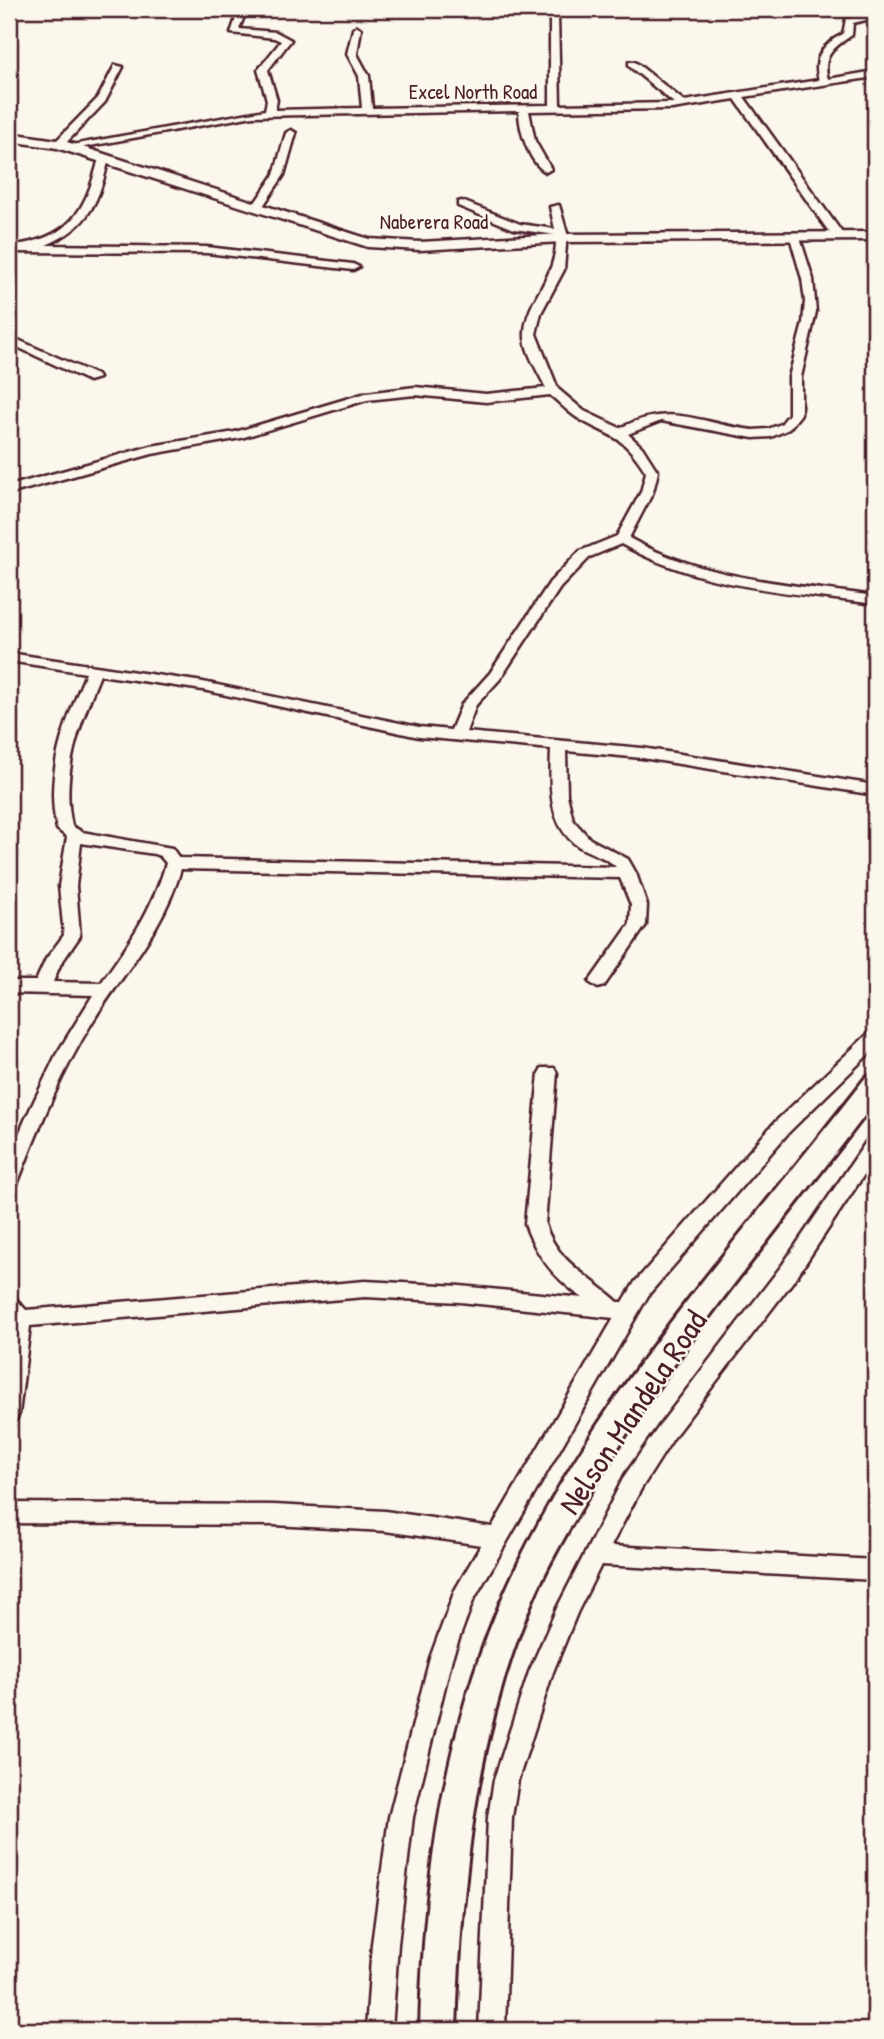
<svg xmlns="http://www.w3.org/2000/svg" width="884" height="2039" font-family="'Patrick Hand',sans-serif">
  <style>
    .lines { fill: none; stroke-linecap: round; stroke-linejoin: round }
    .minor-casing { stroke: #4a1f2b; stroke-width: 5 }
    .tertiary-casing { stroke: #4a1f2b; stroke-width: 5 }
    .secondary-casing { stroke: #4a1f2b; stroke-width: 6 }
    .minor { fill: #fbf7ec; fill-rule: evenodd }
    .tertiary { fill: #fbf7ec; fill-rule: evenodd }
    .secondary { fill: #fbf7ec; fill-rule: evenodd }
    .labels { text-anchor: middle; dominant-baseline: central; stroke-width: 5; stroke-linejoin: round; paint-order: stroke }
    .far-street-label { font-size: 21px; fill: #4a1f2b; stroke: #fbf7ec }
    .near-street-label { font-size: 32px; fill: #4a1f2b; stroke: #fbf7ec }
  </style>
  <rect width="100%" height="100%" fill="#fbf7ec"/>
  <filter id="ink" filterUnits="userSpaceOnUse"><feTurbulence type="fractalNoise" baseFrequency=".0143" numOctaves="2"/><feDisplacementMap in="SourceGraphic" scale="14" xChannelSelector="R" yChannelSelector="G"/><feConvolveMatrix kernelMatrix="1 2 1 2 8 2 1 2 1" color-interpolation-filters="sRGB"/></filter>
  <g filter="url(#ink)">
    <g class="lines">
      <defs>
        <g id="minor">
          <path d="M239,9H247L239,29L276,32L291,40L268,70L277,100L275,110L362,108L359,76L347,54L353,29L357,26L361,29L357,54L369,76L372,108L550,105V15L554,12L558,15L560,105L672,103H674L629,66V62H635L684,101L819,80C812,58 824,43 843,34L846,19L875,12V18L853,23L852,35C835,47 821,55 828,79L875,71V77L744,97L845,237L836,239L827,229L735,99L672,109L529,111L535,141L551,169L546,172C529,163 519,130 519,111L253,116L68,150V146L72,145L265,110L267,100L258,70L281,41L274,38L231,33Z"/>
          <polygon points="115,65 123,67 105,102 63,146 55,146 55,142 98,98"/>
          <polygon points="291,130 296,133 284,175 261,209 253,209 252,207 274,175 286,133"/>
          <path d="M104,155L109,158C99,200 90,227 46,245L207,247L353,264L359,267L353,270L207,253L9,252V246C70,239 85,213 99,158Z"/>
          <path d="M462,201L520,224L555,229L550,207L559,205L567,233L564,270L541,313L536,334L558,389L584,411L620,428C673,401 700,424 753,430L768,429L781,424L789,414V377L803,323L805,301L802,279L790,237L799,235L813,279L816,312L801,377V414L789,429L771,437L753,438L661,421L628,434L642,447L658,472L653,492L629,538C705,580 791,584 875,596V604C788,592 699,588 621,544L590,557L560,588L500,679L476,705L466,732L642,748L875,785V795L642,758L566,751L567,795L573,820L590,839L628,859L636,873L647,905L646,925L604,986L598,988L589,982L630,924L631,905L620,878L181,869C165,927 124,972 93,1021C62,1071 39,1127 18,1182L16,1187L9,1189V1158L25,1120L56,1055L93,995L9,993V981H36L46,959L64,935L59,886L67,837L57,829C44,774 65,723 86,673L9,661V653L203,682L419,727L451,730L462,704L490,673L550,582L580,551L617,536L641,492L646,472C621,432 612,439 576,417C567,411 559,402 550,395L486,402L415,395L367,400L241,438L152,454L9,494V486L151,446L235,432L366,393L415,387L486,394L546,388C539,373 523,349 525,332C527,297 558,279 556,235L514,229L458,206V202ZM100,675L203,690L419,737L551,749C550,781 547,825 578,846C590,854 606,856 616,867L179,858L172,848L166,847L82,832L72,826C60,774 80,723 100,675ZM81,843L154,854L160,856L166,863C153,909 128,945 101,983L53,982L60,965L80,936L76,886Z"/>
          <polygon points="9,336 97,375 99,378 89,381 9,343"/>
          <path d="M875,1032V1048L789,1132L649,1294L473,1601L452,1658L413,1817L398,1944L392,2030H366L372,1944L389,1817L430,1658L455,1590L481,1545L385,1531L274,1525L9,1523V1503L274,1505L385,1511L492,1527L614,1318L460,1302L365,1297L30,1326L19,1414L16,1420L9,1423V1297L16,1299L26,1310L365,1281L460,1286L583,1298C555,1279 536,1256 525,1224L539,1073L542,1068H554L557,1073L545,1224C558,1264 590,1276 618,1302H623L635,1282L775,1122L869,1033Z"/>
          <polygon points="875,1137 875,1158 797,1276 676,1434 641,1489 611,1546 875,1560 875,1580 601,1565 577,1613 553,1672 518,1780 512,1817 505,2030 479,2030 488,1817 494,1780 529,1672 557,1608 625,1475 662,1422 783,1264 868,1139"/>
        </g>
        <polygon id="tertiary" points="9,133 64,141 369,239 420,242 562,234 875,232 875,240 562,242 420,250 368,247 57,148 9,141"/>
        <path id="secondary" d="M875,1075V1102C779,1229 673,1352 592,1490C569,1529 545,1569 528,1611C474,1745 461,1888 456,2030H420C423,1889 442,1743 497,1611C579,1411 735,1246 866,1077Z"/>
      </defs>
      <!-- minor casing -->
      <use href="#minor" class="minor-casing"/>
      <!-- tertiary casing -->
      <use href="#tertiary" class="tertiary-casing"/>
      <!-- secondary casing -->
      <use href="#secondary" class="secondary-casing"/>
      <!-- minor -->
      <use href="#minor" class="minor"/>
      <!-- tertiary -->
      <use href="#tertiary" class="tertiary"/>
      <!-- secondary -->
      <use href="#secondary" class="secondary"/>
    </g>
  </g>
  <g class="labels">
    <!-- far-street labels -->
    <g class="far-street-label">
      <text x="473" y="91">Excel North Road</text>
      <text x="434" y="221">Naberera Road</text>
    </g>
    <!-- near-street labels -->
    <g class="near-street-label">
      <text transform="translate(632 1412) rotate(-56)">Nelson Mandela Road</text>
    </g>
  </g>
  <!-- margin -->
  <rect width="884" height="2039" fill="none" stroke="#fbf7ec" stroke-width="35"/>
  <rect x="18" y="18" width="849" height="2004" fill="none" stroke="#4a1f2b" stroke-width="2.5" filter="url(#ink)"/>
</svg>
